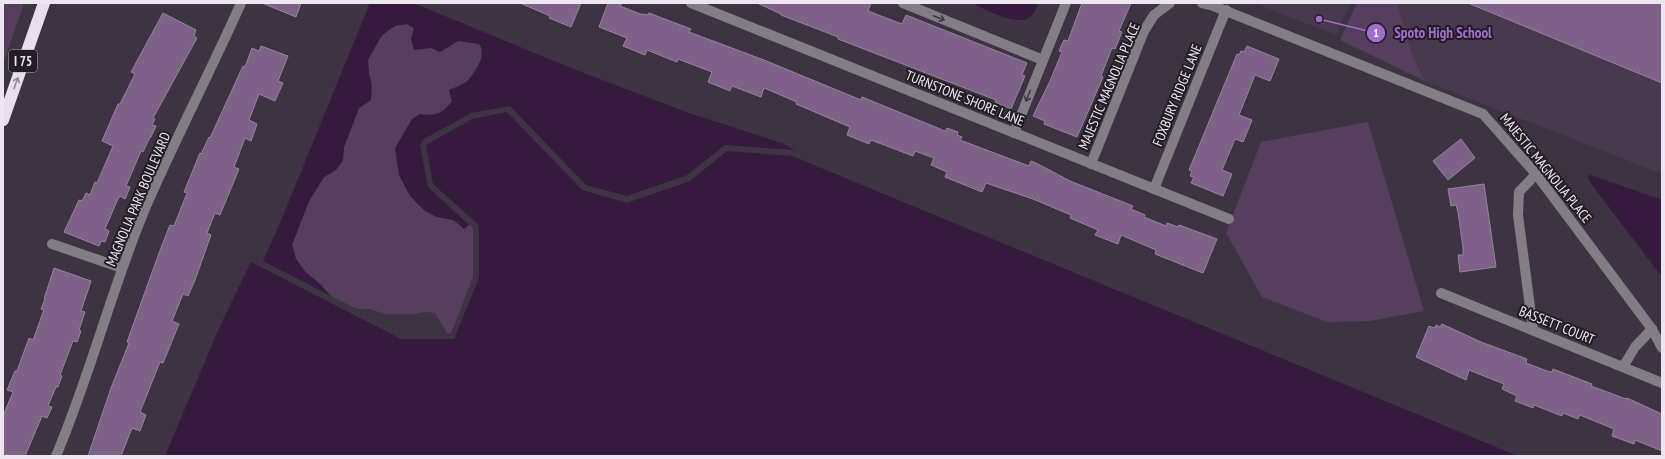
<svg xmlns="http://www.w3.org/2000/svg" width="1665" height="459" font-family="'PT Sans Narrow',sans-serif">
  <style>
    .built { fill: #48394e }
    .green { fill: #563f5e }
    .water { fill: #351a3e }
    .building { fill: #7e6089; stroke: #938698 }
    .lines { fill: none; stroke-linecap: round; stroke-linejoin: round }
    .minor { stroke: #837d85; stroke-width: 10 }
    .highway { stroke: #ebddf0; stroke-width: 12 }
    .oneway { stroke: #3f3a41 }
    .oneway2 { stroke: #918794 }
    .labels { text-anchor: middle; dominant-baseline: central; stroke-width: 4; stroke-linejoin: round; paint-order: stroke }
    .shield { fill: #221d24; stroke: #b0aab3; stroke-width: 1 }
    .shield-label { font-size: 13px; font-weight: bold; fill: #ede6f0 }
    .street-label { font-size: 14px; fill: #ede6f0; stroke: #221d24 }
    .leader { fill: none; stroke: #a36dd0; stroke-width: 1.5 }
    .callout-dot { fill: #a36dd0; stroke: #221d24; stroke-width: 1.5 }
    .mark-label { font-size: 12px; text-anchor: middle; font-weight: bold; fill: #fff }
    .callout-label { font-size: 15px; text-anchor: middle; font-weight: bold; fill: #a36dd0; stroke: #221d24; stroke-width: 4; stroke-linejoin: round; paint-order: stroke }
  </style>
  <rect width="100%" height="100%" fill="#3e3342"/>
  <!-- built -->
  <g class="built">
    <polygon points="1254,3 1351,3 1336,35"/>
    <polygon points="1397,3 1662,3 1662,174 1425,81 1412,54"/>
  </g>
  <!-- green -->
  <g class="green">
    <polygon points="3,3 24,3 3,64"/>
    <polygon points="1357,3 1397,3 1412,54 1425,81 1340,40"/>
    <path d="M407,24C421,31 424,45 440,52L458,41L480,44L483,49L482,58L468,81L449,90L452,102C440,113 437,116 420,114L399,175C408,192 417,209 436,216C451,221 451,217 464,229L470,225L473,229V277L451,333H447L435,313L426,312L414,314H385L370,309H357L331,296L319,283L306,272L296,259L292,245L309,201L324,177L336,170L343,160L344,147L359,108L371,100C373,84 368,77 368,63C368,52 385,30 395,26C398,24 403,25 407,24Z"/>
    <polygon points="1368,122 1424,311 1370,321 1327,322 1262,297 1226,233 1261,142"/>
  </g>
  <!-- water -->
  <g class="water">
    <path d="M370,3H413L576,70L689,113L782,143L802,154L795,150L725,145L687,175L627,196L586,185L510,106L471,113L424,139L420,145L428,187L469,225L464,229L454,220L437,217L425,211L410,196L399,175L395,148L412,119L420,114C438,117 440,114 452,102L449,90C455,88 461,86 466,82C476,75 487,54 479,44L458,41L440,52L431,48L414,50L411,39L414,28L407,24L395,26L382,35L368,60L369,73L372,86L371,100L359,108L344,147L343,160L336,170L324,177L309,201L292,245L296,259L305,272L319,283L331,296L263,261L280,223Z"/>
    <path d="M972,3H1039C1036,8 1034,15 1028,18C1015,26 985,9 972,3Z"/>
    <polygon points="507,112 582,190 627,203 690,181 727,151 792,156 1518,456 165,456 219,328 251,262 401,339 454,339 479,278 479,225 433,184 426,145 472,119"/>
    <polygon points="1591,175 1662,200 1662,277 1592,185 1588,179 1588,176"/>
  </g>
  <!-- building -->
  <g class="building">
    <polygon points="262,3 301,3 296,17"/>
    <polygon points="520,3 581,3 571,27 549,18 550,16"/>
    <polygon points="608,3 622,3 620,6 643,15 643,14 648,15 649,13 691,29 689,32 764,60 861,100 862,97 945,131 947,128 958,132 957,135 962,137 960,140 1029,166 1031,161 1040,165 1070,181 1133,206 1131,209 1145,215 1144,217 1166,226 1167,223 1178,227 1179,225 1217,239 1203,273 1155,254 1156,250 1121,235 1118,244 1095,235 1098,230 1070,218 1071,215 1033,199 986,183 982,192 945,177 947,172 931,165 934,158 915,151 913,156 871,140 869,144 847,135 850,127 796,104 797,102 764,88 761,97 732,86 730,91 708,82 712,72 678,59 677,62 647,50 645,55 623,46 627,38 599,27"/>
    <polygon points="757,3 871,3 868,11 902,24 906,15 1027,63 1022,75 1025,76 1011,109 995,102 996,100 838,39 838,37 781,15 781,14"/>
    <polygon points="1082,3 1131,3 1119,31 1122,32 1115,49 1112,48 1101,76 1103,77 1077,137 1044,124 1045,121 1033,116 1050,81 1062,52 1059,51 1064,40 1068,41"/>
    <polygon points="1468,3 1662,3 1662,83"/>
    <polygon points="163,13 196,30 194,36 197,38 153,118 155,119 152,125 156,126 151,137 150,137 143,152 141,151 126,186 130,187 125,199 120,196 117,201 105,229 109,231 105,242 101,241 99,246 64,232 79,200 82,201 86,193 90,195 95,182 97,183 113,146 102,141 118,104 120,104 135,74 131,72"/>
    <polygon points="261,46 288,56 278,81 283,83 275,101 259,94 249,120 257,124 251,141 245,138 234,167 239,169 220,215 215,213 207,233 211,235 195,280 188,296 183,294 172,321 179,324 163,363 160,362 140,412 146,415 140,431 132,428 121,456 88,456 111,388 129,343 127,342 159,253 170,225 174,226 187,193 184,192 200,153 201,154 209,137 210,138 243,66 245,67 252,48 259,51"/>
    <polygon points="1247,46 1279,59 1270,81 1255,75 1239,115 1252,120 1243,142 1235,139 1222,170 1232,174 1223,196 1191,183 1194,177 1190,176 1192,171 1189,170 1237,54 1239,55 1241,51 1244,52"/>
    <polygon points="1461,139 1475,158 1448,180 1433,161"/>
    <polygon points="1484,184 1496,267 1460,272 1458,255 1463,255 1463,248 1458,212 1456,205 1451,206 1448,189"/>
    <polygon points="54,268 91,281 81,311 85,312 79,330 81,331 77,342 73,341 60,375 62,376 58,387 56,387 48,406 52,407 47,418 42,416 25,456 10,456 3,453 3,416 13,392 7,390 15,371 17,371 29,338 33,340 44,310 41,309 45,299 44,299"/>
    <polygon points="1442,324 1481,342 1527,359 1526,363 1547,371 1552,372 1553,369 1592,384 1591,386 1626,399 1627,398 1662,414 1662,451 1635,440 1634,444 1612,436 1614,429 1580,415 1578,419 1563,413 1562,416 1534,405 1533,408 1515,401 1517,396 1502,389 1504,384 1469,370 1466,380 1416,357 1429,326 1435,328 1436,325 1440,327"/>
  </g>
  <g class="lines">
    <!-- minor -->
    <g class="minor">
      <polyline points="691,3 1229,219"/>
      <polyline points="903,3 1043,60"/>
      <polyline points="1202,3 1211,5 1483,114 1536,174 1652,329 1662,348"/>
      <polyline points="1014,133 1066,3"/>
      <polyline points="1091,164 1144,31 1154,15 1170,3"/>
      <polyline points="1154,189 1226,10"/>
      <polyline points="52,244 122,268"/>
      <polyline points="1441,293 1662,383"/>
      <polyline points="1533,330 1518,215 1519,192 1536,174"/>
      <polyline points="1623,367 1635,347 1652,329"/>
      <path d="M56,456C90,376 111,291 144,211C174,141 210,73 241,3"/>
    </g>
    <!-- highway -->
    <polyline class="highway" points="3,120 44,3"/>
  </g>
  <!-- one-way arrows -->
  <defs><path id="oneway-shaft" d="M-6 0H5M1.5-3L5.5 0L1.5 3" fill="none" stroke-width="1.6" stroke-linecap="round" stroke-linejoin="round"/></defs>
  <g class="oneway">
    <use href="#oneway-shaft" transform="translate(939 18) rotate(22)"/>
    <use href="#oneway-shaft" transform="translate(1028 96) rotate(112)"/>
  </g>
  <use class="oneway2" href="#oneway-shaft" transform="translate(16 83) rotate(-71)"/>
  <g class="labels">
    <!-- shield labels -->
    <rect class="shield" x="9" y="50" width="28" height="22" rx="3"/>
    <g class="shield-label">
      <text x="23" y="61">I 75</text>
    </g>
    <!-- street labels -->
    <g class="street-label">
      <text transform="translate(1109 86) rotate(-67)">MAJESTIC MAGNOLIA PLACE</text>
      <text transform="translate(1177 95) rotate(-68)">FOXBURY RIDGE LANE</text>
      <text transform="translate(965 98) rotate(22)">TURNSTONE SHORE LANE</text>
      <text transform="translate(1546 168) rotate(51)">MAJESTIC MAGNOLIA PLACE</text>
      <text transform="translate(138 199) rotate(-67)">MAGNOLIA PARK BOULEVARD</text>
      <text transform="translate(1557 325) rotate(22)">BASSETT COURT</text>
    </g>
  </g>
  <!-- callouts -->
  <path class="leader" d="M1319 19L1376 33"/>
  <g class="callout-dot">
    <circle cx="1319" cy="19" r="4"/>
    <circle cx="1376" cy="33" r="10"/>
  </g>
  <g class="mark-label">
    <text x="1376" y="37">1</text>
  </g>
  <g class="callout-label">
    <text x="1443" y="38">Spoto High School</text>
  </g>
  <!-- border -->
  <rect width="1665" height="459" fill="none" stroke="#ede6f0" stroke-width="8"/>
</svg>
